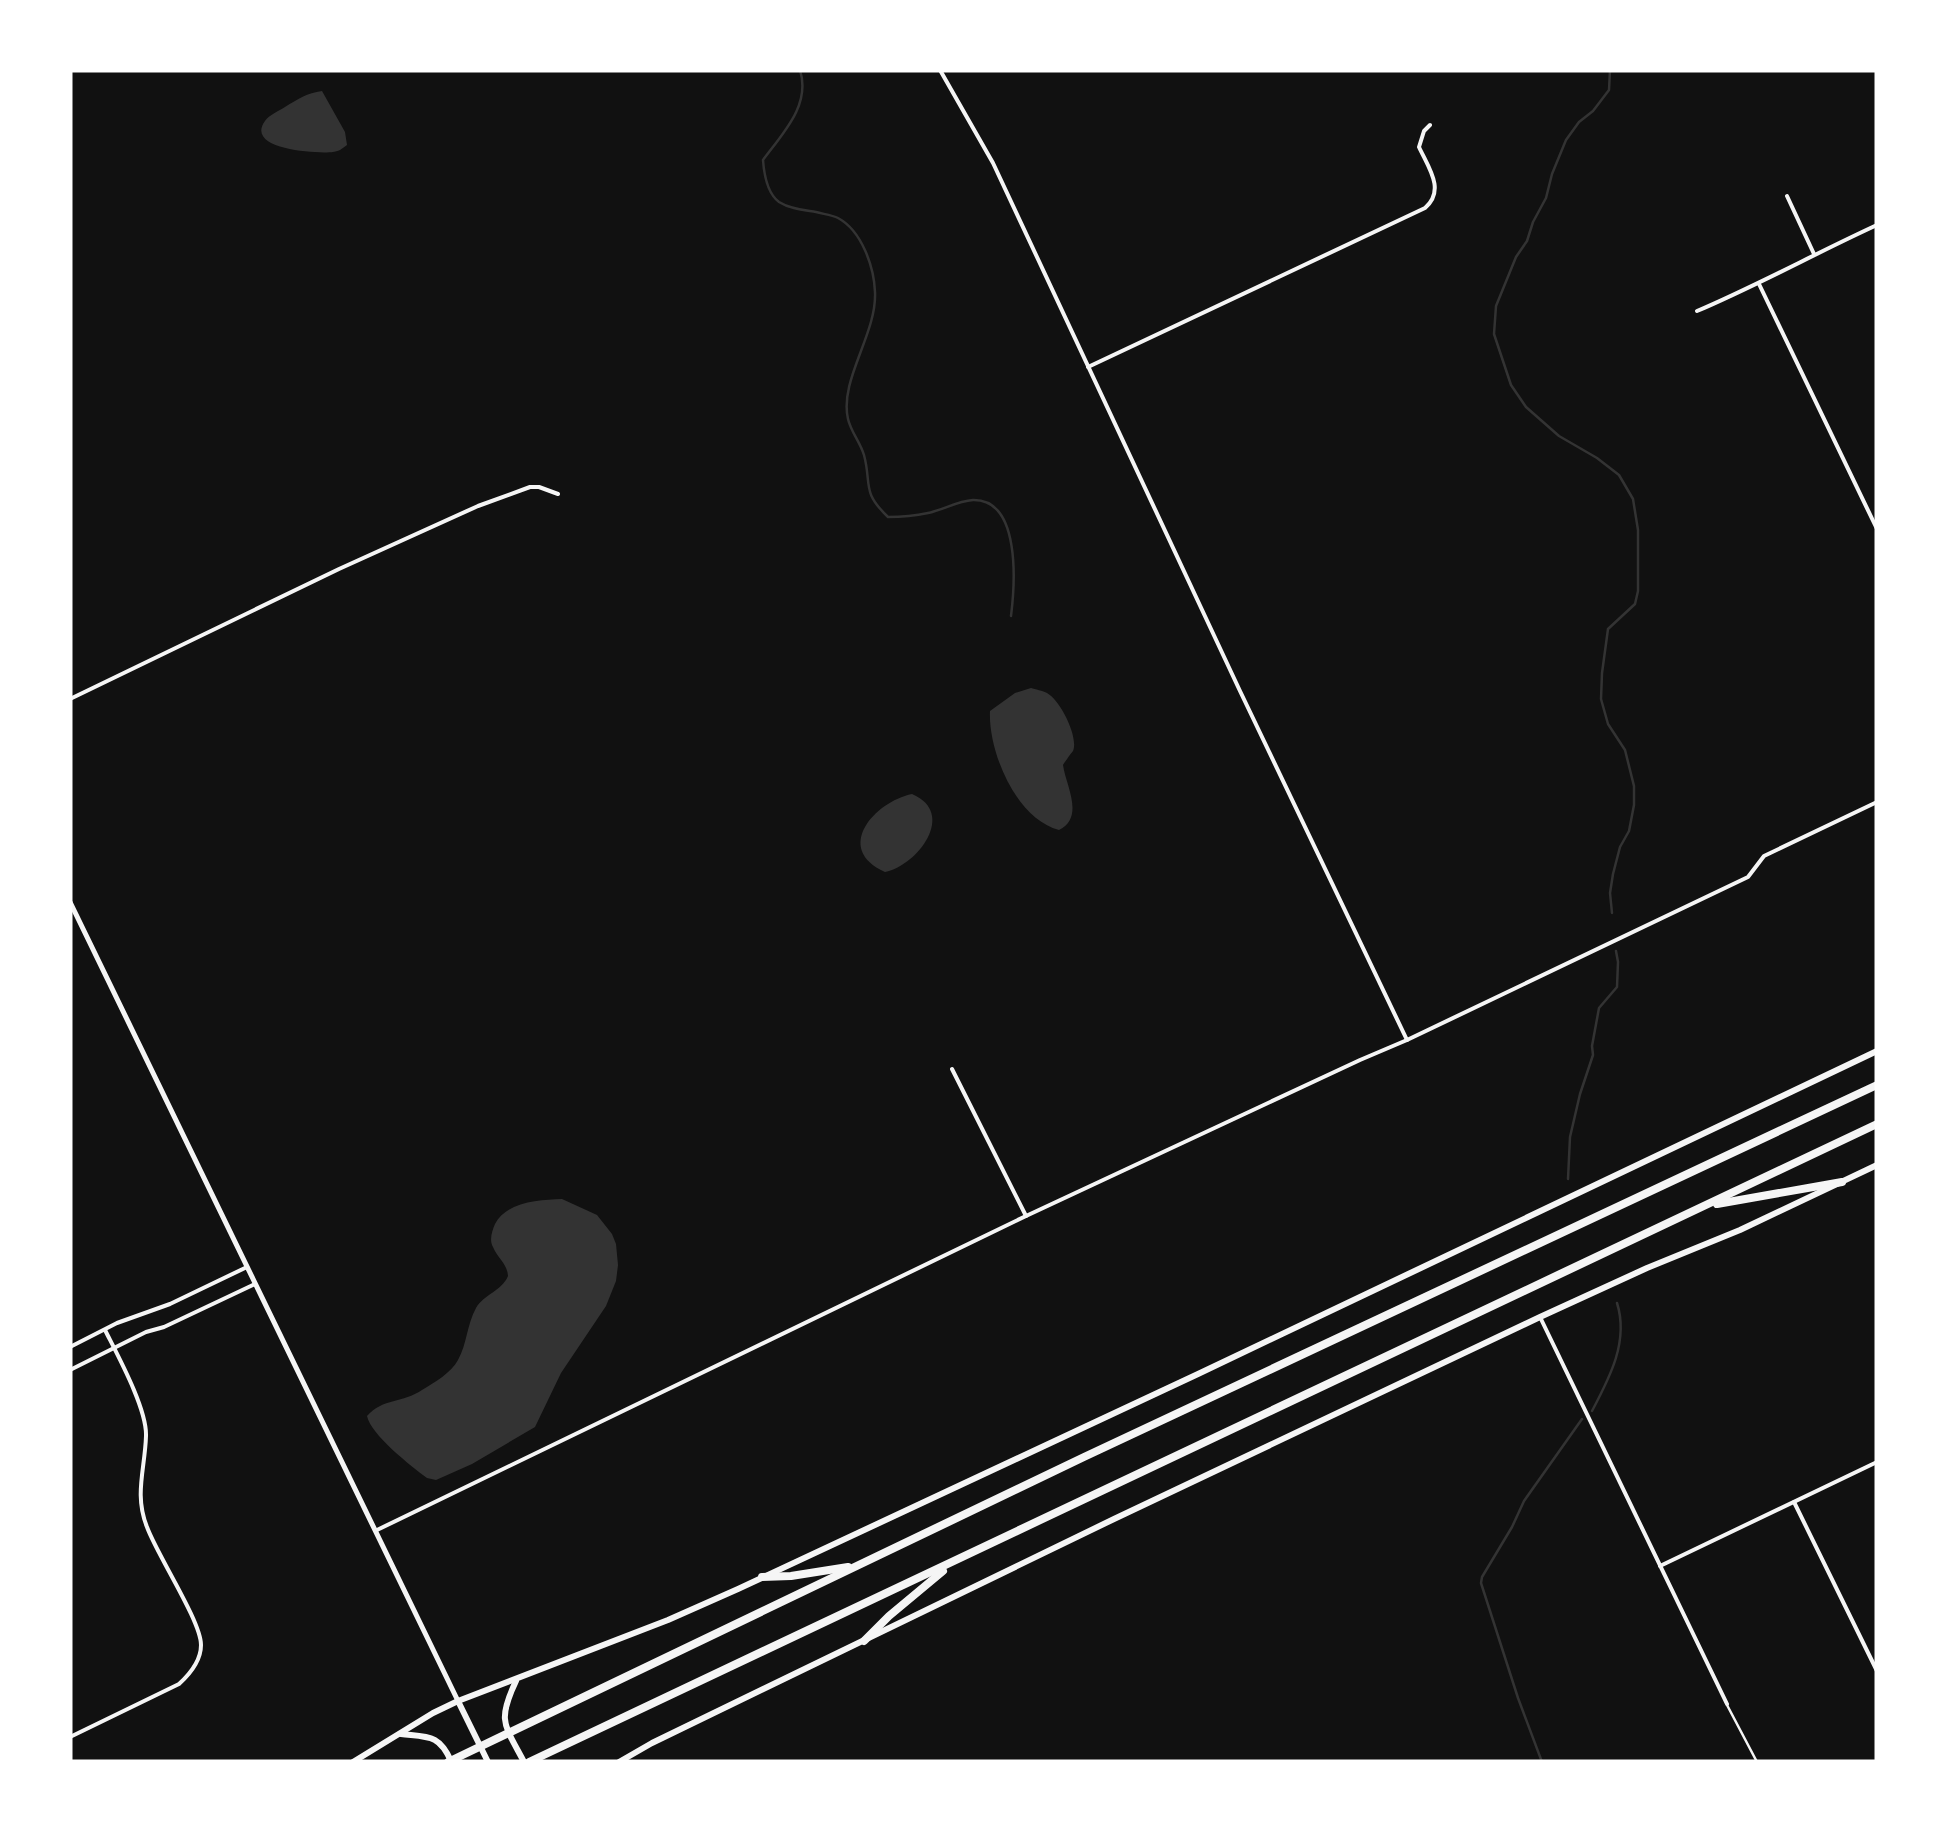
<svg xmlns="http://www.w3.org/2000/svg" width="1947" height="1832" font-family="Bitter,serif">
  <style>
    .water { fill: #333 }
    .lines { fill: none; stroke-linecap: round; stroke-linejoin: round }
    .stream { stroke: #333; stroke-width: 2.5 }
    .service { stroke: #f5f5f5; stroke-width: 2.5 }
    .minor { stroke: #f5f5f5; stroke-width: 4 }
    .tertiary { stroke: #f5f5f5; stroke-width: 5 }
    .secondary { stroke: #f5f5f5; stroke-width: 6 }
    .motorway { stroke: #f5f5f5; stroke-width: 8 }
  </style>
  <rect width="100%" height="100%" fill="#111"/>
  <!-- water -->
  <g class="water">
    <path d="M322,91L345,132L347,145C341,149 340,151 333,152C318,154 244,150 265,121C269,115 279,111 285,107C298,99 307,93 322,91Z"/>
    <path d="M1031,688C1035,689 1043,691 1047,693C1060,700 1079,737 1073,751C1072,752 1064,763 1063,765C1066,786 1085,817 1059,830C1016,819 988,751 990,711L1015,693Z"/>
    <path d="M912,794C957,813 918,865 885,872C833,849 874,802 912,794Z"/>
    <path d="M562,1199L597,1215L612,1234L616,1244L618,1265L616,1281L606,1306L561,1373L535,1427L472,1464L436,1480L427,1478C411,1466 371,1435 367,1416C383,1398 403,1403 422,1390C435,1382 451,1373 458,1360C467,1344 467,1324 476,1308C484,1294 502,1291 508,1276C507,1263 498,1259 493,1247C489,1240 492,1231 495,1224C507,1201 540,1200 562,1199Z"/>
  </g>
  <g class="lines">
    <!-- stream -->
    <g class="stream">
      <path d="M800,70C811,105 783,133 763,160C764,174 767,193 779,202C790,209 804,210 816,212C823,214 832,215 838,218C862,231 874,267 875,292C877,334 839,380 848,419C851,432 860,442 864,455C872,485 861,491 888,517C901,517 914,516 928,513C943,510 957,501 973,500C1021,499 1015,584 1011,616"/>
      <polyline points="1610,70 1609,90 1593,111 1579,122 1566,140 1552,174 1546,198 1533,222 1527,241 1516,257 1496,306 1494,334 1511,385 1526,407 1559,436 1597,458 1619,475 1633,499 1638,530 1638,591 1635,604 1608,629 1602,673 1601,699 1608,724 1625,750 1634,786 1634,805 1629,831 1620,847 1613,874 1610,893 1612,913"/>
      <polyline points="1568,1179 1570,1137 1580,1094 1593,1055 1592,1046 1599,1008 1617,987 1618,962 1616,951"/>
      <path d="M1592,1411C1610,1377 1629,1341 1617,1303"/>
      <polyline points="1542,1762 1518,1698 1481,1583 1482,1577 1512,1527 1524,1501 1582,1419"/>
    </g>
    <!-- service -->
    <polyline class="service" points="1727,1705 1757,1762"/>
    <!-- minor -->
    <g class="minor">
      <polyline points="940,70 993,163 1240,691 1407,1040"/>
      <polyline points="1787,196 1814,254"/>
      <polyline points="1759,284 1877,529"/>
      <path d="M1697,311C1758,285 1816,253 1877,225"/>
      <path d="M1088,367L1425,208C1446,190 1428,167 1419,147L1424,131L1430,125"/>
      <polyline points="70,699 339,569 478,506 530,487 539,487 558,494"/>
      <polyline points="952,1069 1026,1216"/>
      <polyline points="1540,1317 1727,1704"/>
      <polyline points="70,1347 117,1323 170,1304 247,1267"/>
      <polyline points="70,1370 146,1332 164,1327 255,1284"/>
      <polyline points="1794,1502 1877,1671"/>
      <polyline points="377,1530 1026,1216 1360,1060 1407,1040 1748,877 1764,856 1877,802"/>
      <polyline points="1660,1566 1877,1462"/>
      <path d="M70,1737L179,1684C190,1674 201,1661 201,1645C201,1621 157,1555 147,1527C134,1495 145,1469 146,1436C147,1409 118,1356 105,1330"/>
    </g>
    <!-- tertiary -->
    <polyline class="tertiary" points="70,902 458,1701"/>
    <!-- secondary -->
    <g class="secondary">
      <path d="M516,1681C497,1721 504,1724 524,1762"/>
      <polyline points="458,1701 488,1762"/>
      <path d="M401,1734C428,1737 439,1734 451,1761"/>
      <polyline points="353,1762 433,1713 458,1701 668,1620 738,1589 1198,1374 1877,1051"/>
      <polyline points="619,1762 652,1743 1114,1519 1540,1317 1647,1268 1740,1230 1877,1165"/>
    </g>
    <!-- motorway -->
    <g class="motorway">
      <polyline points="1717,1204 1842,1182"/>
      <polyline points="762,1577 791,1576 848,1567"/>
      <polyline points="864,1641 889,1616 943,1571"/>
      <polyline points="448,1762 1084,1457 1877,1085"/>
      <polyline points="529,1762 1877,1124"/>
    </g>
  </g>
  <!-- border -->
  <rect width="1947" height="1832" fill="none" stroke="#ffffff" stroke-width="145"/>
</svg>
